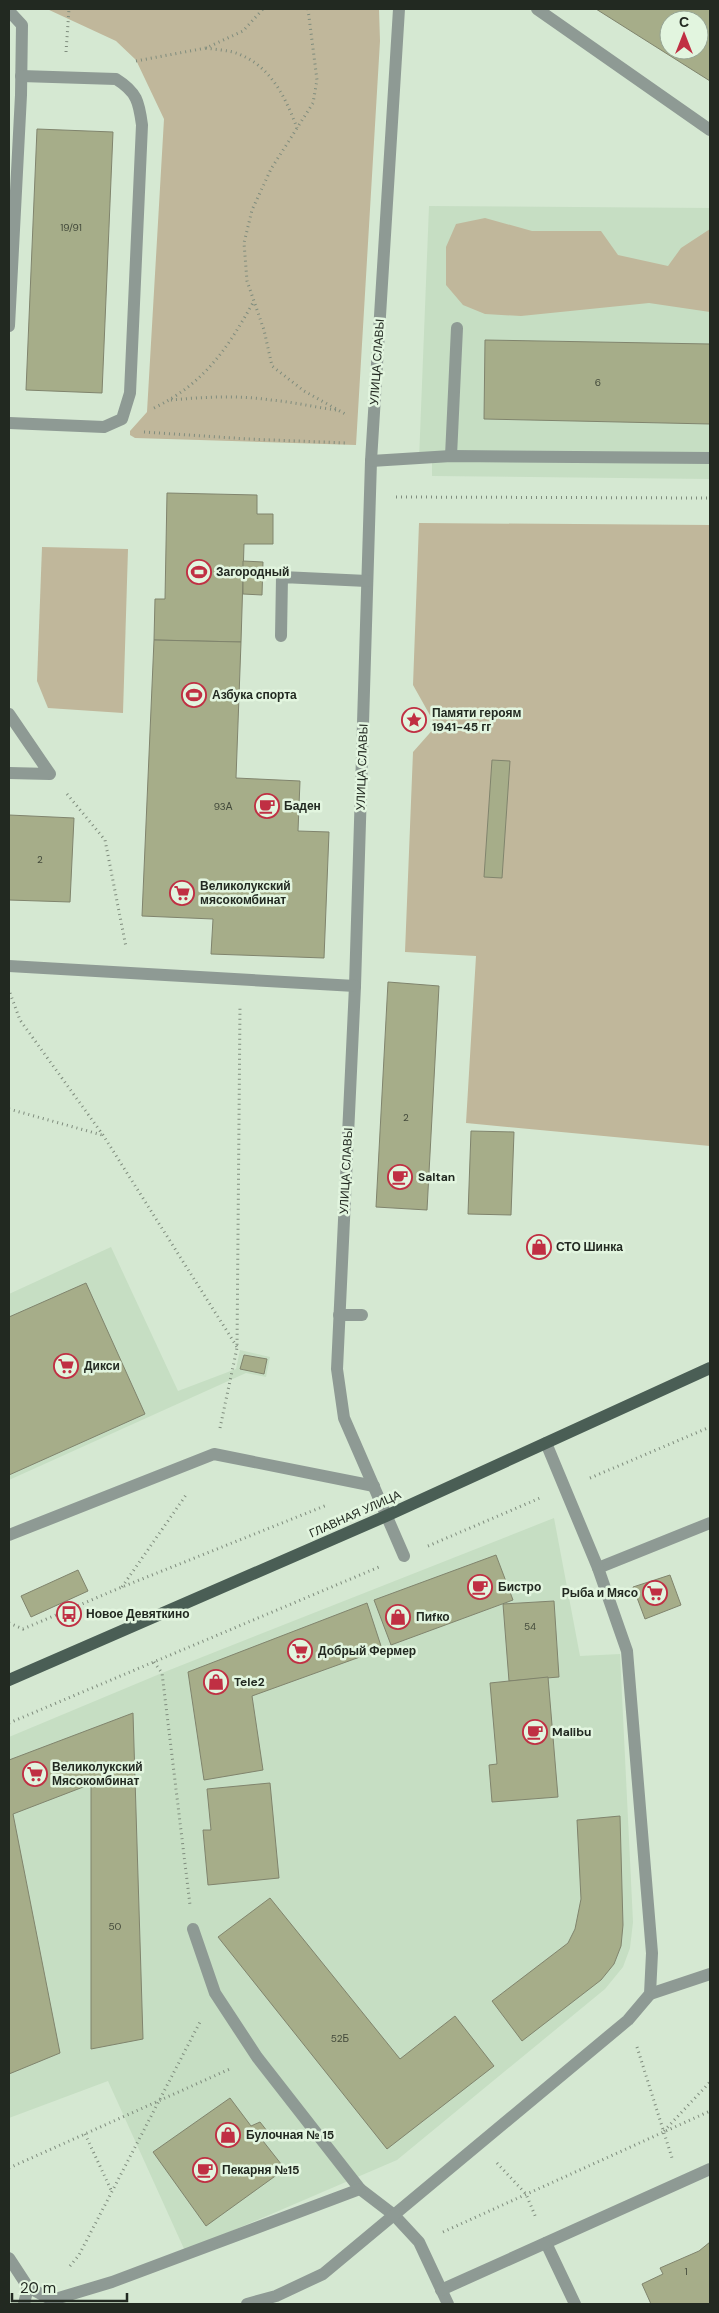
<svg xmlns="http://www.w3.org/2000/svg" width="719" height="2313" font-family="'DM Sans',sans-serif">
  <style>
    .built { fill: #c6dec3 }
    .green { fill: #c0b79b }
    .building { fill: #a6ad89; stroke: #80846d; fill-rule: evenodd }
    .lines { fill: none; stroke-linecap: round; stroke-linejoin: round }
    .path { stroke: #7f8c7d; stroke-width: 3; stroke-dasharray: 1 4; stroke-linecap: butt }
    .minor { stroke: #8e9a94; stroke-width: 12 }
    .major { stroke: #4a5e55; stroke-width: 12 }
    .labels { text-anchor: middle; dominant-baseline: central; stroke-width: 5; stroke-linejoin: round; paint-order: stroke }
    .number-label { font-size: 10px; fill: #434a3b }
    .street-label { font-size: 12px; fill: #222921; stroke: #e2f5df }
    .poi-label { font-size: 12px; font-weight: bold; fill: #222921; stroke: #e2f5df; text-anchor: start }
  </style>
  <rect width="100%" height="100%" fill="#d5e8d2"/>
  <!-- built -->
  <g class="built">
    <polygon points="429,206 710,208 710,479 432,476 432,460 419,460"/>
    <polygon points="111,1247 178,1391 236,1369 240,1350 270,1357 266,1377 246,1373 9,1480 9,1294"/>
    <polygon points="554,1518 580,1656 620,1654 633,1922 630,1948 623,1967 605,1989 397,2160 185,2251 108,2081 9,2118 9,1737 162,1673"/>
  </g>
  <!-- green -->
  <g class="green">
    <polygon points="47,9 379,9 380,41 356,445 135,438 130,435 130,431 147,412 164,119 136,60 116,41"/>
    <polygon points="485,218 532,231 601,231 618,255 668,266 681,248 710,229 710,312 649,303 521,316 485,314 463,305 446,285 446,247 456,224"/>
    <polygon points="419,523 710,525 710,1146 466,1123 476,956 405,952 413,752 436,726 413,685"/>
    <polygon points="42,547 128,549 123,713 48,708 37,681"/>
  </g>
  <!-- building -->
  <g class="building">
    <path d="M596,9H710V81ZM669,20H699V50H669Z"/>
    <polygon points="37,129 113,132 102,393 26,390"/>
    <polygon points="485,340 710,344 710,424 484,419"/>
    <polygon points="167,493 257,495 257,514 273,514 273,544 244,544 241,642 154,640 155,599 165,599"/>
    <polygon points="243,561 263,562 262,595 243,594"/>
    <polygon points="154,640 241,642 236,778 300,781 298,831 329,832 324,958 211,954 213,919 142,916"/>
    <polygon points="492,760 510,761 502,878 484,877"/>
    <polygon points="9,815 74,818 70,902 9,900"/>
    <polygon points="388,982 439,986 427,1210 376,1207"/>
    <polygon points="471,1131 514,1132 511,1215 468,1214"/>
    <polygon points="86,1283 145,1414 9,1475 9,1317"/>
    <polygon points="244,1355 267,1359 264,1374 240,1369"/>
    <polygon points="496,1555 513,1600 391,1645 374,1600"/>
    <polygon points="78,1570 88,1591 31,1617 21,1596"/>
    <polygon points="670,1575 681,1605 645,1619 633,1587"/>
    <polygon points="554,1601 559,1677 509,1681 503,1604"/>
    <polygon points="367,1603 382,1649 252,1696 263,1770 204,1780 188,1672"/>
    <polygon points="548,1677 558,1797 492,1802 489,1765 497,1764 490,1683"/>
    <polygon points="133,1713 143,2039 91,2049 91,1784 13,1814 60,2053 9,2074 9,1760"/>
    <polygon points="270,1783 279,1878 208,1885 203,1830 211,1830 207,1789"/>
    <polygon points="620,1816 623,1925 621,1946 614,1964 601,1980 522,2041 492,2001 568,1943 575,1929 581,1899 577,1820"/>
    <polygon points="270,1898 400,2059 455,2016 494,2066 387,2149 218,1937"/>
    <polygon points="230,2098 251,2126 260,2122 271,2136 263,2141 285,2169 206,2226 153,2152"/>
    <polygon points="710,2242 710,2304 651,2304 642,2284 663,2274 660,2268 699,2251"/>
  </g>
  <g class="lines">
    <!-- path -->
    <g class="path">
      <polyline points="308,9 317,80 313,103 271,169 252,210 244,243 247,281 264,330 272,366 304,391 347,415"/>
      <path d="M206,48C217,50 231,50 241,55C272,68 286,99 297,128"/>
      <polyline points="66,52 69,9"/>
      <polyline points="136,61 206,48 243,31 263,9"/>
      <path d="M171,400C204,397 238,395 271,400C293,402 314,407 336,410"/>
      <path d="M154,408C205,383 227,349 254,301"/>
      <polyline points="144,432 248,439 347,443"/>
      <polyline points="396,497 710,498"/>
      <polyline points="67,794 105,840 126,947"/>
      <polyline points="10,993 20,1020 103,1135 237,1347"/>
      <polyline points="9,1109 102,1135"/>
      <polyline points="220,1428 237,1348 240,1006"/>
      <polyline points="590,1478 710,1427"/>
      <polyline points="428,1546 540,1498"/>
      <polyline points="122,1587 186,1495"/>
      <polyline points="9,1623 23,1629 122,1587 327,1505"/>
      <polyline points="154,1662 162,1673 190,1905"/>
      <polyline points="9,1723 379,1567"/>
      <polyline points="637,2047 672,2158"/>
      <polyline points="664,2131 710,2082"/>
      <polyline points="85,2134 112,2192"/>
      <polyline points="497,2163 526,2194 536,2218"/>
      <polyline points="9,2168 232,2068"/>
      <polyline points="443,2232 710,2111"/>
      <polyline points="70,2266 79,2255 201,2020"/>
    </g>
    <!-- minor -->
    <g class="minor">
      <polyline points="399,9 371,461 355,986 337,1369 344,1418 404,1556"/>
      <polyline points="537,9 710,130"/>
      <polyline points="9,11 22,25 21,95 9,326"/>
      <path d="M9,423L104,427L122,419L130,393L142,125C139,102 137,92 116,79L21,76"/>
      <polyline points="451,456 457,328"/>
      <polyline points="371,461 451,456 710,458"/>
      <polyline points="281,636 282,577 367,581"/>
      <polyline points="9,714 50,774 9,773"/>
      <polyline points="9,966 355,986"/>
      <polyline points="339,1315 362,1315"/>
      <polyline points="9,1535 214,1454 374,1486"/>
      <polyline points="598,1568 710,1523"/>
      <polyline points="193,1929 215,1993 257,2057 360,2189 394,2215 419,2242 448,2304"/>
      <polyline points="650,1994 710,1974"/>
      <polyline points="546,2243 575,2304"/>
      <polyline points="9,2258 28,2287 52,2300 54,2304"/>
      <polyline points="441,2290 710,2169"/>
      <polyline points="52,2300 112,2282 360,2189"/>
      <polyline points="24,2304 28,2287"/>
      <polyline points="247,2304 276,2296 323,2274 628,2020 650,1994 652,1953 627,1651 598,1568 546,1443"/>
    </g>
    <!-- major -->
    <polyline class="major" points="9,1680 386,1516 710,1368"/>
  </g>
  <!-- icons -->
  <defs>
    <symbol id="stadium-ring" viewBox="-11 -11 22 22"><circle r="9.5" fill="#e2f5df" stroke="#c02f43" stroke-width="1.5"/><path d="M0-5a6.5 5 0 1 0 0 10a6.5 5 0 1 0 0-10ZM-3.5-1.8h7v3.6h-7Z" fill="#c02f43"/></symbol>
    <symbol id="sight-ring" viewBox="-11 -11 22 22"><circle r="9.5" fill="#e2f5df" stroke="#c02f43" stroke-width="1.5"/><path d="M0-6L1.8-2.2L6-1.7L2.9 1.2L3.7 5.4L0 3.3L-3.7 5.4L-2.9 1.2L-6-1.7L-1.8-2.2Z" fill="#c02f43"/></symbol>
    <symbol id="cafe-ring" viewBox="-11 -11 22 22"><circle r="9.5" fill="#e2f5df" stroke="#c02f43" stroke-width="1.5"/><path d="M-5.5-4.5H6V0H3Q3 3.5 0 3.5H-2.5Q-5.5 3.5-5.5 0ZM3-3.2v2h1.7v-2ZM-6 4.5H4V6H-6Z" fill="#c02f43"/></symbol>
    <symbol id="supermarket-ring" viewBox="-11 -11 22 22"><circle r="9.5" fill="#e2f5df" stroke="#c02f43" stroke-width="1.5"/><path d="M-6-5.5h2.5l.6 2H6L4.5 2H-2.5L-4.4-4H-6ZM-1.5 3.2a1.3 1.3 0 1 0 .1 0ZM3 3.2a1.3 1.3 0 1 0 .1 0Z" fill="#c02f43"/></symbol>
    <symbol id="shop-ring" viewBox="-11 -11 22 22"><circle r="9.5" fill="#e2f5df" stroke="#c02f43" stroke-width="1.5"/><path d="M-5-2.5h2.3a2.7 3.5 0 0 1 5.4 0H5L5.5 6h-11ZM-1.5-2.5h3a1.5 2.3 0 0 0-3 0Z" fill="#c02f43"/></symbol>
    <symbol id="bus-ring" viewBox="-11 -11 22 22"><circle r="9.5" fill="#e2f5df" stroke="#c02f43" stroke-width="1.5"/><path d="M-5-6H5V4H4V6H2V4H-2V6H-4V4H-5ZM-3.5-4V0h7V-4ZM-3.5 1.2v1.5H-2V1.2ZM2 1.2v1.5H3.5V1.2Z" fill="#c02f43"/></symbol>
  </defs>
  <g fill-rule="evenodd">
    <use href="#stadium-ring" x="185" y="558" width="28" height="28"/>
    <use href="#stadium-ring" x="180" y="681" width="28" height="28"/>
    <use href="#sight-ring" x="400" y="706" width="28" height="28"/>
    <use href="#cafe-ring" x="253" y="792" width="28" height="28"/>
    <use href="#supermarket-ring" x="168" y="879" width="28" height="28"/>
    <use href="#cafe-ring" x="386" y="1163" width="28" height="28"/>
    <use href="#shop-ring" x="525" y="1233" width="28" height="28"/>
    <use href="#supermarket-ring" x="52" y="1352" width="28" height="28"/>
    <use href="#cafe-ring" x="466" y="1573" width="28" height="28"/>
    <use href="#supermarket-ring" x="641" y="1579" width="28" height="28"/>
    <use href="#bus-ring" x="55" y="1600" width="28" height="28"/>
    <use href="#shop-ring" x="384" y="1603" width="28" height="28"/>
    <use href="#supermarket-ring" x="286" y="1637" width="28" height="28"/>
    <use href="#shop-ring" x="202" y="1668" width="28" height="28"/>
    <use href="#cafe-ring" x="521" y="1718" width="28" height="28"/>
    <use href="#supermarket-ring" x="21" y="1760" width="28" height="28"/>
    <use href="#shop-ring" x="214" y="2121" width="28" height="28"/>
    <use href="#cafe-ring" x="191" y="2156" width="28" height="28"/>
  </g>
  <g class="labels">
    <!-- number labels -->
    <g class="number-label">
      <text x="71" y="227">19/91</text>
      <text x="598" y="382">6</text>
      <text x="223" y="806">93А</text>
      <text x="40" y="859">2</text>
      <text x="406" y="1117">2</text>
      <text x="530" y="1626">54</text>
      <text x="115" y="1926">50</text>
      <text x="340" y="2038">52Б</text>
      <text x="686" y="2271">1</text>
    </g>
    <!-- street labels -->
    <g class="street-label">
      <text transform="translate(377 362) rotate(-86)">УЛИЦА СЛАВЫ</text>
      <text transform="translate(362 767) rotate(-88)">УЛИЦА СЛАВЫ</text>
      <text transform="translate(346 1171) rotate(-87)">УЛИЦА СЛАВЫ</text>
      <text transform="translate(355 1514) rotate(-24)">ГЛАВНАЯ УЛИЦА</text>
    </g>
    <!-- poi labels -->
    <g class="poi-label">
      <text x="216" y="572">Загородный</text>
      <text x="212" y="695">Азбука спорта</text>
      <text x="432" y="713">Памяти героям<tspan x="432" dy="14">1941-45 гг</tspan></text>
      <text x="284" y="806">Баден</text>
      <text x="200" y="886">Великолукский<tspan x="200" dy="14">мясокомбинат</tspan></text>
      <text x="418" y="1177">Saltan</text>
      <text x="556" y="1247">СТО Шинка</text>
      <text x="84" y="1366">Дикси</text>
      <text x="498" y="1587">Бистро</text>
      <text x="638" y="1593" text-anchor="end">Рыба и Мясо</text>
      <text x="86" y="1614">Новое Девяткино</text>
      <text x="416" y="1617">Пиfко</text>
      <text x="318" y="1651">Добрый Фермер</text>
      <text x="234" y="1682">Tele2</text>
      <text x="552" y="1732">Malibu</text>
      <text x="52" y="1767">Великолукский<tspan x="52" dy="14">Мясокомбинат</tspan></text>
      <text x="246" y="2135">Булочная № 15</text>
      <text x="222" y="2170">Пекарня №15</text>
    </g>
  </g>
  <!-- border -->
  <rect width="719" height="2313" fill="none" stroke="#222921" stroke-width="20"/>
  <!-- north arrow -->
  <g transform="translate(684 35)"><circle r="24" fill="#e2f5df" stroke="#95a393"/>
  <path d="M0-4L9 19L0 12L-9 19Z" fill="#c02f43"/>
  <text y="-8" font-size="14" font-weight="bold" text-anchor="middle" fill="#222921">С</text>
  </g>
  <!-- scale -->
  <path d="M12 2293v8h115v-8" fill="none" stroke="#222921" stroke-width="2.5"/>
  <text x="20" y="2293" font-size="15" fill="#222921" stroke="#e2f5df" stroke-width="4" paint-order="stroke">20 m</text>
</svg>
